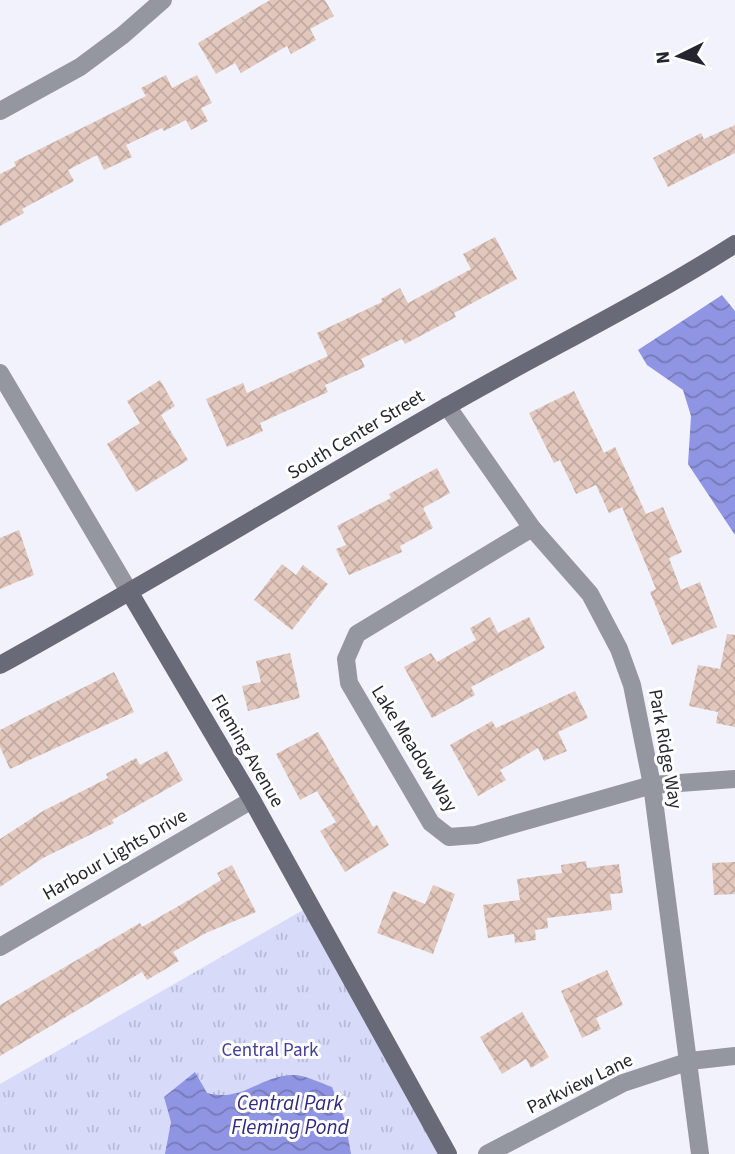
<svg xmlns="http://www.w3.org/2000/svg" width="735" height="1154" font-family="'Source Sans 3',sans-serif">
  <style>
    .park { fill: url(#park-tufts) }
    .water { fill: url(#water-waves) }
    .building { fill: url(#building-cross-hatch) }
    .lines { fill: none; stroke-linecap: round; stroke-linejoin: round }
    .street { stroke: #9496a0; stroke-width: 18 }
    .secondary { stroke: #686a78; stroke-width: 18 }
    .labels { text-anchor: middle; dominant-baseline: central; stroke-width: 6; stroke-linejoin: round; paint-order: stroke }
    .street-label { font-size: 19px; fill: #24252e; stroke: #fff }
    .park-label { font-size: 19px; fill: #413d98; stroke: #fff }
    .water-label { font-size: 21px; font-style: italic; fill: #312982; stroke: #fff }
  </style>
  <defs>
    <pattern id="park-tufts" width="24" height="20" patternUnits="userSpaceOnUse" patternTransform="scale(1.75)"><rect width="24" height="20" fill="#d7daf9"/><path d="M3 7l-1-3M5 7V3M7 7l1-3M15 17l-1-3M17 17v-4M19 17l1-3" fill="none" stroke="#b8bbd6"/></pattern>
    <pattern id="water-waves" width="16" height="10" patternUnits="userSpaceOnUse" patternTransform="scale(1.75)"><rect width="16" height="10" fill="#9095e3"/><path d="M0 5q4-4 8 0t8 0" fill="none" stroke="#7579b8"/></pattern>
    <pattern id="building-cross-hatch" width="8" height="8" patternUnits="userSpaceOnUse" patternTransform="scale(1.75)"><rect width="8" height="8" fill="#e2c7bd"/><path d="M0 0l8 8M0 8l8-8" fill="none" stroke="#c2aba3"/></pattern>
  </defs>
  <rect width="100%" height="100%" fill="#f1f2fc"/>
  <!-- park -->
  <polygon class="park" points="310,906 448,1154 0,1154 0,1084"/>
  <!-- water -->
  <g class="water">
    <polygon points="722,295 735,311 735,535 688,464 691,416 683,390 647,365 638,350"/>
    <path d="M195,1072L207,1093C244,1103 260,1074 296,1075C307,1076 321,1083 332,1087L345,1120L351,1154H165L171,1122L164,1097Z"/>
  </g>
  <!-- building -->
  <g class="building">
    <polygon points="270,0 325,0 334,16 310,29 316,40 291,54 287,46 241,73 235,63 216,74 198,43"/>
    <polygon points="166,75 172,88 197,75 212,103 201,108 208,121 191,130 186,120 164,131 162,128 126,145 132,157 104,170 97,155 68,170 74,181 22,209 24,213 0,226 0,174 16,166 14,162 146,96 141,88"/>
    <polygon points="735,125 735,153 668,187 653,158 701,133 704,139"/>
    <polygon points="495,237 517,279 454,313 456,317 405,344 402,339 361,359 365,367 325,385 328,392 260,423 263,431 227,447 206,399 243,383 247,393 328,356 317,333 382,302 381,299 400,288 408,303 471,269 463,254"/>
    <polygon points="160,380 175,406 161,415 188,460 136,492 107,444 140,423 127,401"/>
    <polygon points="574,391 604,453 615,447 646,514 663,507 682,552 669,558 681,590 700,582 717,627 672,645 650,592 656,589 622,507 609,513 596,485 576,494 560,460 554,463 529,413"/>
    <polygon points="437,468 450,493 423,508 433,528 400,546 402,552 349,575 336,549 346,545 337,526 391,498 389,494"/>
    <polygon points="19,530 34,575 0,589 0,538"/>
    <polygon points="282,564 296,575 303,565 328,584 292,630 254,600"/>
    <polygon points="490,617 498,633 529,617 545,648 471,687 475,695 432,718 404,667 431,653 437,662 476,640 470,628"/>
    <polygon points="727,634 735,635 735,727 716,723 718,712 689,706 698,665 720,669"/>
    <polygon points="290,653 300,698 248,711 242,686 261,682 256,661"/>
    <polygon points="114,672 134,712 10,769 0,747 0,730"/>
    <polygon points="575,691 588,718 558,732 567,751 544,761 538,748 500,770 506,780 478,796 450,745 492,721 496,728"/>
    <polygon points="318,732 373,827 377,825 389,845 345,872 320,831 336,822 317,791 300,800 276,754"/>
    <polygon points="167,751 183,780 112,820 114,823 43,858 0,887 0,839 43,811 108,778 106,774 136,758 140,765"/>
    <polygon points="586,861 587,868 619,864 623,893 610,894 612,910 547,918 548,928 535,930 536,940 515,943 514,934 488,938 483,905 520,900 517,879 562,873 561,865"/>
    <polygon points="735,862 735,894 714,895 712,863"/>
    <polygon points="232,865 256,912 206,933 173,952 179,961 147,980 142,972 0,1056 0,1005 140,923 142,927 189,900 221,880 217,873"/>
    <polygon points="433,885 455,894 433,954 377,933 393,891 425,904"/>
    <polygon points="607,970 623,1005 596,1018 601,1029 582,1038 561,991"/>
    <polygon points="522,1012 549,1057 531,1068 526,1059 502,1074 480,1037"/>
  </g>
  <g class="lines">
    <!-- street -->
    <g class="street">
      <polyline points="0,111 80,67 123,35 163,0"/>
      <polyline points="0,373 130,593"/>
      <polyline points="447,406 532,528 590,594 619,649 632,685 652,785 700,1154"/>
      <polyline points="532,528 357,634 346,659 349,683 431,823 449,837 476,835 652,785 735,779"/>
      <polyline points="0,947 252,800"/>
      <polyline points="487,1154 623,1083 690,1061 735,1056"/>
    </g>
    <!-- secondary -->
    <g class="secondary">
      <polyline points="130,593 252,800 448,1154"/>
      <path d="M0,665C150,582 296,493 444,408C541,352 641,304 735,244"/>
    </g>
  </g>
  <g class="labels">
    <!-- street labels -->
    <g class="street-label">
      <text transform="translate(356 435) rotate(-31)">South Center Street</text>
      <text transform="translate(414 749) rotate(58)">Lake Meadow Way</text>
      <text transform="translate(665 749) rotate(80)">Park Ridge Way</text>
      <text transform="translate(247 751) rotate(60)">Fleming Avenue</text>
      <text transform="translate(115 855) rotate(-30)">Harbour Lights Drive</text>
      <text transform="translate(580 1084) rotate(-26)">Parkview Lane</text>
    </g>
    <!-- park labels -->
    <g class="park-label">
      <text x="270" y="1050">Central Park</text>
    </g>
    <!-- water labels -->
    <g class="water-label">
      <text x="290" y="1103">Central Park<tspan x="290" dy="24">Fleming Pond</tspan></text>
    </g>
  </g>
  <!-- north arrow -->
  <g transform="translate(679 56) rotate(265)" stroke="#ffffff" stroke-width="5" paint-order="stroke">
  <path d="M0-5L12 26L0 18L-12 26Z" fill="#24252e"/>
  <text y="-10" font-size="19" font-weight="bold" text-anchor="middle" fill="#24252e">N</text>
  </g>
</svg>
